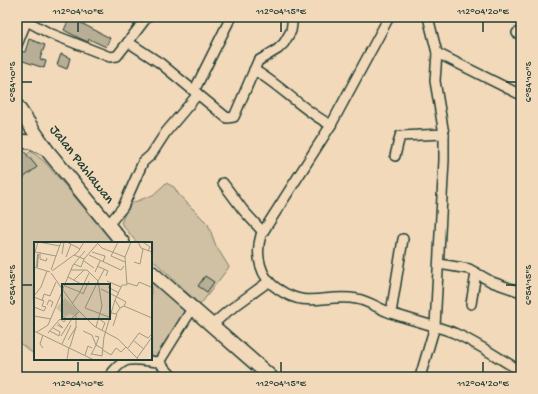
<svg xmlns="http://www.w3.org/2000/svg" width="538" height="394" font-family="'Gochi Hand',sans-serif">
  <style>
    .green { fill: #d0c0a4; stroke: #787e6c }
    .building { fill: #b7ae95; stroke: #1f3d34 }
    .lines { fill: none; stroke-linecap: round; stroke-linejoin: round }
    .minor-casing { stroke: #1f3d34; stroke-width: 12 }
    .secondary-casing { stroke: #1f3d34; stroke-width: 16 }
    .minor { stroke: #f2d9ba; stroke-width: 9 }
    .secondary { stroke: #f2d9ba; stroke-width: 13 }
    .ticks { fill: none; stroke: #1f3d34; stroke-width: 1.5 }
    .labels { text-anchor: middle; dominant-baseline: central; stroke-width: 3; stroke-linejoin: round; paint-order: stroke }
    .street-label { font-size: 14px; fill: #1f3d34; stroke: #f2d9ba }
    .inset-river { fill: none; stroke: #9f9b85; stroke-width: 2 }
    .inset-road { fill: none; stroke: #9e9b84; stroke-width: 1 }
    .view { fill: #1f3d34; fill-opacity: 0.15; stroke: #1f3d34; stroke-width: 2 }
    .inset-edge { fill: none; stroke: #1f3d34; stroke-width: 2 }
    .neatline { fill: none; stroke: #1f3d34; stroke-width: 1.5 }
    .ticks-label { font-size: 10px; text-anchor: middle; fill: #1f3d34 }
  </style>
  <rect width="100%" height="100%" fill="#f2d9ba"/>
  <filter id="ink" filterUnits="userSpaceOnUse"><feTurbulence type="fractalNoise" baseFrequency=".025" numOctaves="2"/><feDisplacementMap in="SourceGraphic" scale="8" xChannelSelector="R" yChannelSelector="G"/><feConvolveMatrix kernelMatrix="1 2 1 2 8 2 1 2 1" color-interpolation-filters="sRGB"/></filter>
  <g filter="url(#ink)">
    <!-- green -->
    <g class="green">
      <polygon points="31,151 45,162 114,243 35,243 35,355 17,341 17,163"/>
      <polygon points="166,183 174,187 179,195 208,224 216,246 229,267 200,305 151,258 151,243 137,243 121,223 129,204 153,195"/>
      <polygon points="151,282 186,310 158,356 151,356"/>
    </g>
    <!-- building -->
    <g class="building">
      <polygon points="70,17 79,17 77,21 110,38 106,47 89,39 88,42 79,38 64,30"/>
      <polygon points="29,39 45,45 40,59 46,61 44,68 17,59 18,51 25,52"/>
      <polygon points="61,54 70,58 67,69 57,65"/>
      <polygon points="17,149 23,150 37,167 17,183"/>
      <polygon points="205,276 214,282 207,292 198,286"/>
    </g>
    <g class="lines">
      <defs>
        <g id="minor">
          <path d="M389,17L331,125L261,235C255,255 260,278 278,289C308,310 326,293 357,299C369,301 379,309 391,313C411,320 432,325 452,332C476,342 498,358 521,371"/>
          <polyline points="27,21 49,33 110,57 117,56 128,42 160,63 194,91 231,17"/>
          <polyline points="517,33 521,35"/>
          <polyline points="128,42 147,17"/>
          <polyline points="17,45 28,17"/>
          <polyline points="437,53 521,95"/>
          <path d="M254,70C282,86 303,111 331,125"/>
          <polyline points="194,91 227,118 234,117 258,61 278,49 284,43 291,31 293,17"/>
          <polyline points="395,156 400,136 444,134"/>
          <polyline points="223,183 243,210 263,232"/>
          <polyline points="108,225 123,207 143,162 151,155 166,132 198,94"/>
          <polyline points="439,264 469,269 492,282 521,292"/>
          <polyline points="471,304 476,273"/>
          <polyline points="391,313 403,239"/>
          <polyline points="212,325 228,311 268,282"/>
          <polyline points="159,362 192,309"/>
          <path d="M109,377C126,353 132,360 159,362L173,377"/>
          <polyline points="420,377 435,326 444,160 444,134 435,81 437,53 428,17"/>
        </g>
        <g id="secondary">
          <polyline points="17,106 46,149 123,243"/>
          <polyline points="17,141 31,142 46,149"/>
          <polyline points="151,272 271,377"/>
        </g>
      </defs>
      <!-- minor casing -->
      <use href="#minor" class="minor-casing"/>
      <!-- secondary casing -->
      <use href="#secondary" class="secondary-casing"/>
      <!-- minor -->
      <use href="#minor" class="minor"/>
      <!-- secondary -->
      <use href="#secondary" class="secondary"/>
    </g>
  </g>
  <!-- ticks -->
  <path class="ticks" d="M78,22V32M281,22V32M483,22V32M22,82H32M506,82H516M22,285H32M506,285H516M78,362V372M281,362V372M483,362V372"/>
  <g class="labels">
    <!-- street labels -->
    <g class="street-label">
      <text transform="translate(81 165) rotate(52)">Jalan Pahlawan</text>
    </g>
  </g>
  <!-- overview -->
  <g transform="translate(34 242)">
    <rect width="118" height="118" fill="#f2d9ba"/>
    <path d="M31,56L45,70L42,74L35,72L32,75L22,66Z" fill="#d0c0a4"/>
    <path class="inset-river" d="M3,25L4,12"/>
    <path class="inset-road" d="M4,0L26,4M33,0L46,7M84,0L77,14L91,20M104,0L107,6L118,10M109,0L116,5L114,9M63,1L68,6L91,15M1,10L22,14M6,10V17L12,19L13,16M58,10L71,14L69,20M28,12L30,0M0,13L4,0M40,13L50,17L65,0M55,13L87,28L90,24M32,15L37,2M50,19L60,26M100,20L106,22L109,7M40,22L47,25L50,17M63,24L74,29L72,34M0,25L16,30M17,28L27,0M37,28H53L64,39L51,66L75,75M18,29L44,10L50,0M61,30L66,19M17,31L41,65L60,84L84,97L105,118M34,35L49,43M40,38L50,28M64,39L70,28M73,39L87,45M93,41L103,44L105,40L117,45M31,44L46,50L55,31M74,45L85,51M67,47L83,55M28,49L39,23L51,9M46,50L49,52L55,39M0,54L7,45L13,29M0,55L10,59L8,64L12,65L10,69L0,65M83,55L92,60L90,64M81,58L86,66L82,72M8,59L10,52L16,54L22,40M38,62L46,50M13,63L15,58L19,60L17,65M86,66L90,64L118,76M77,71L83,72L79,84M0,74L17,77M65,77L71,81L68,88M23,83L29,86L24,81M62,85L68,64L64,39M0,89L60,118M16,89L25,94L26,90L19,86M49,89L58,93L62,103L57,113M3,90L14,83L28,50M14,91L26,77L30,80L32,77L27,72M27,94L39,75L45,70M61,94L65,95L62,103L69,107M34,98L42,85V74M100,99L110,107M28,102L37,83M36,105L42,85M9,106L6,102L9,93M94,106L105,91L114,96L118,92M69,108L77,113L82,106L87,110L92,105M58,112L68,114L70,95L81,58L88,43H93L91,15L97,0M51,113L54,104L58,106M103,116L118,95M33,118L35,105"/>
    <path class="view" d="M28,42H76V77H28Z"/>
    <rect width="118" height="118" class="inset-edge"/>
  </g>
  <!-- margin -->
  <rect width="538" height="394" fill="none" stroke="#f2d9ba" stroke-width="44"/>
  <rect x="22" y="22" width="494" height="350" class="neatline"/>
  <g class="ticks-label">
    <text x="78" y="14">112°04'10"E</text>
    <text x="281" y="14">112°04'15"E</text>
    <text x="483" y="14">112°04'20"E</text>
    <text transform="translate(11 82) rotate(-90)" y="4">6°54'10"S</text>
    <text transform="translate(527 82) rotate(-90)" y="4">6°54'10"S</text>
    <text transform="translate(11 285) rotate(-90)" y="4">6°54'15"S</text>
    <text transform="translate(527 285) rotate(-90)" y="4">6°54'15"S</text>
    <text x="78" y="386">112°04'10"E</text>
    <text x="281" y="386">112°04'15"E</text>
    <text x="483" y="386">112°04'20"E</text>
  </g>
</svg>
